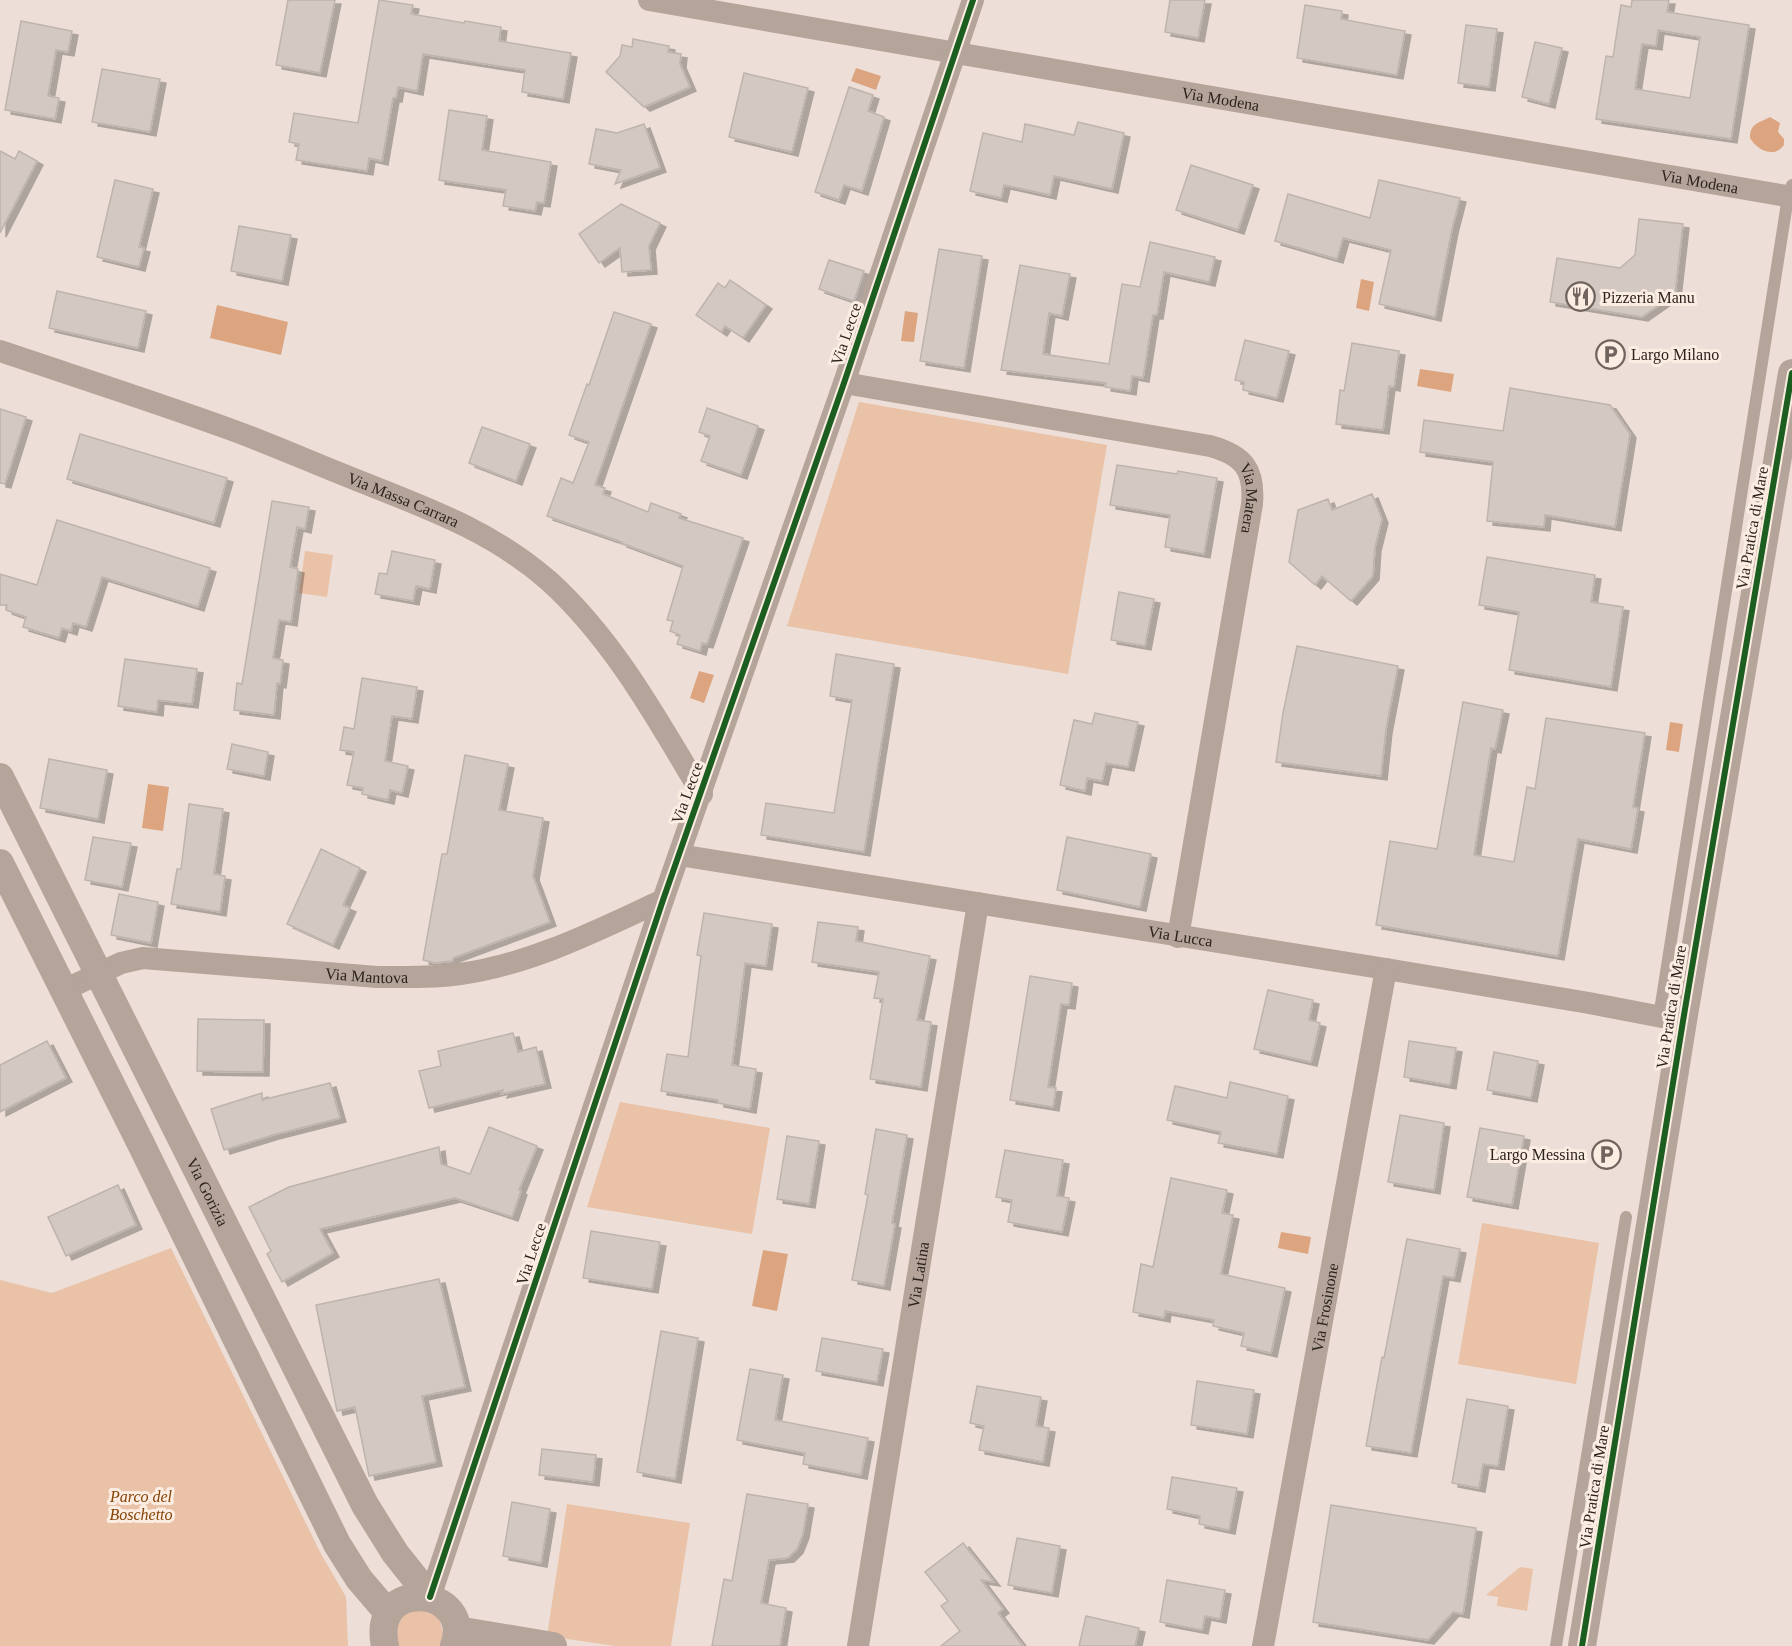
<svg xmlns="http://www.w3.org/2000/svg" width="1792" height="1646" font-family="'Times New Roman',serif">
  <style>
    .green { fill: #e9c2a8 }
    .water { fill: #dca580 }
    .building { fill: #d3c8c2; stroke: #beb4ad; stroke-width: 1.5; fill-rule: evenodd; filter: url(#shadow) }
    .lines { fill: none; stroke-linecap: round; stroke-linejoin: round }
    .service { stroke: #b4a49a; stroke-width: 12 }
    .minor { stroke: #b4a49a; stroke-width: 22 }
    .tertiary { stroke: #b4a49a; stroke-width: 28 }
    .cycleway-casing { stroke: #fcede3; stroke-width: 10 }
    .cycleway { stroke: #1b5e20; stroke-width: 6 }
    .labels { text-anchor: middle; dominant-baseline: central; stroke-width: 6; stroke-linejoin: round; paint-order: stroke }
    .street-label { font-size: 16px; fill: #2c231d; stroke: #fcede3 }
    .poi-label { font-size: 16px; fill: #2c231d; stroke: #fcede3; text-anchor: start }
    .park-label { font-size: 16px; font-style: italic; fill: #864305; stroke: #fcede3 }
  </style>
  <defs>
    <filter id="shadow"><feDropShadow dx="6" dy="4" stdDeviation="0" flood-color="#0004"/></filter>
  </defs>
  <rect width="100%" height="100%" fill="#eddfd7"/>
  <!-- green -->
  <g class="green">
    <polygon points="859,402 1107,445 1068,674 787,626"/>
    <polygon points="305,551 333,555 327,597 299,593"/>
    <polygon points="620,1102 770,1128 752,1234 587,1207"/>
    <polygon points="1482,1223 1599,1243 1576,1384 1458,1364"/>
    <polygon points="171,1248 320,1552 346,1597 348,1646 0,1646 0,1280 52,1293"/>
    <polygon points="567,1504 690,1523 671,1646 615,1646 547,1636"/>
    <polygon points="1520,1567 1533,1569 1527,1611 1497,1606 1498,1597 1486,1595"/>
    <polygon points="437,1608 446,1646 393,1646 401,1609"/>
  </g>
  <!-- water -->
  <g class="water">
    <polygon points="856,68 881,76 876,90 851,81"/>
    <path d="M1770,117L1780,123L1778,132L1784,139V145C1774,159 1757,150 1750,138C1750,123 1759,123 1770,117Z"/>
    <polygon points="1361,279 1374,282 1369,311 1356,308"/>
    <polygon points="217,305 288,322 281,355 210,338"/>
    <polygon points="905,311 918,313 914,342 901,341"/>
    <polygon points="1420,369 1454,374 1451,392 1417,386"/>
    <polygon points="699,671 714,675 704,703 690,698"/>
    <polygon points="1670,722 1683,724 1679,752 1666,750"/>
    <polygon points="148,784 169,787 163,831 142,828"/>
    <polygon points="1281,1232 1311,1237 1308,1254 1278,1248"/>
    <polygon points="763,1250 788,1254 777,1311 752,1306"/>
  </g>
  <!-- building -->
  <g class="building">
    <polygon points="288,0 335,0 320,73 276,65"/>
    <polygon points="379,0 413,5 411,14 464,23 465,21 501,27 499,41 571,53 563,99 522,92 525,70 423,54 417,91 398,87 396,98 393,98 382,161 369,158 367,171 296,160 299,144 289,142 294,113 358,123"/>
    <polygon points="1170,0 1205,0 1198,38 1165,32"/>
    <path d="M1632,0H1669L1667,12L1749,25L1731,139L1596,119L1606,56L1613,57L1621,5L1631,7ZM1658,30L1700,37L1690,98L1635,89L1642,44L1656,46Z"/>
    <polygon points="1305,5 1342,11 1341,19 1405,31 1397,75 1297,58"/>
    <polygon points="21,21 72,31 68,52 56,50 48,96 59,98 55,119 5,110"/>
    <polygon points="1466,25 1497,29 1489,87 1458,83"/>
    <polygon points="633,39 669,46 668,52 681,54 680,64 690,87 644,107 606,72 620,56 622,45 632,47"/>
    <polygon points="1535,42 1562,48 1549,104 1522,97"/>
    <polygon points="102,69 160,79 150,132 92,122"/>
    <polygon points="744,73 808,88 792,152 729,137"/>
    <polygon points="849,87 873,95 868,111 884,117 862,191 844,185 839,200 815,192"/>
    <polygon points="449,110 487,116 482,150 551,162 544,203 537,202 535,211 503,206 506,190 439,180"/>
    <polygon points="1078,122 1124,133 1112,189 1054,176 1050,195 1004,185 1001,198 970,191 983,133 1022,142 1025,124 1074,135"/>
    <polygon points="644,124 660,168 615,184 621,170 589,164 596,129 617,133"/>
    <polygon points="0,151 15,159 19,151 37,161 0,233"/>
    <polygon points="1191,165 1253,185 1238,230 1176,210"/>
    <polygon points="115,180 153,189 139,247 144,248 139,267 97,257"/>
    <polygon points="1379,180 1460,198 1452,229 1435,317 1379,304 1391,250 1343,238 1337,259 1275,241 1288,194 1370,218"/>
    <polygon points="621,204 660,223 649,246 651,270 622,272 620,248 599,263 579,234"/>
    <polygon points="1639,219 1683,224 1675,294 1642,317 1550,302 1557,258 1620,268 1635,255"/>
    <polygon points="239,226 291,235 282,281 231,271"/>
    <polygon points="1150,242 1215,257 1209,282 1164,272 1157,315 1153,315 1143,378 1132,376 1130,391 1105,387 1106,383 1001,370 1020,265 1070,274 1062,316 1049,313 1043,354 1109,364 1122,284 1140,287"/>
    <polygon points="939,249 982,256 964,368 920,361"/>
    <polygon points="829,260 864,271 854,301 819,289"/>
    <polygon points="730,280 766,305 743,338 725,326 721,332 696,315 718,283 725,288"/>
    <polygon points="57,291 146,311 138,348 49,328"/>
    <polygon points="614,312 651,324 595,485 605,488 603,494 648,512 651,503 681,514 679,518 743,538 707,644 702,643 700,651 677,644 680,635 670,631 673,621 667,620 683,566 621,543 622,542 547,516 561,478 573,483 589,442 569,435 587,384 589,385"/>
    <polygon points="1245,340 1289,351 1277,398 1243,390 1244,382 1235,380"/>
    <polygon points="1352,343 1399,351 1394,387 1389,386 1383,430 1336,424 1340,390 1344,391"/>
    <polygon points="1510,388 1610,405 1630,434 1615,527 1545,515 1544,527 1487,521 1493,462 1420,452 1424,420 1503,431"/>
    <polygon points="707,408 758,426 741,475 701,461 710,436 699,432"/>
    <polygon points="0,409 26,417 5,484 0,483"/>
    <polygon points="482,427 530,444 516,481 469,463"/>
    <polygon points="80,434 227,478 214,523 67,479"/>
    <polygon points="1117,465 1177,474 1178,471 1217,478 1204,554 1165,547 1170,515 1110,505"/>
    <polygon points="1372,494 1382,519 1375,547 1373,576 1351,601 1322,576 1315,585 1289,562 1298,510 1328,499 1332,510"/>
    <polygon points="272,501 309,507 305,529 297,527 290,567 298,569 291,622 279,620 273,658 283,660 280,684 277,683 274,715 234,710 237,683 242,684"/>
    <polygon points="57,520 210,568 198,607 102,577 86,627 73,623 71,631 62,628 59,638 23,627 26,617 6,610 7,605 0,605 0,574 37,585"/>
    <polygon points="392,551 435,560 430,589 416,586 413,601 375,594 379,573 387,574"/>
    <polygon points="1487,557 1595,575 1591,602 1623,607 1611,687 1509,670 1519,612 1479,605"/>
    <polygon points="1119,592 1154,599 1145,646 1111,640"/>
    <polygon points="1297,646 1398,666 1386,729 1381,776 1276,762 1283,713"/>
    <polygon points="836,654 894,664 864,852 761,835 766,803 834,813 852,700 830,696"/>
    <polygon points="125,659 197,669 192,704 158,700 157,712 118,706"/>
    <polygon points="362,678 417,687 412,719 392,716 385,761 408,766 402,793 390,790 388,800 362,794 363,788 347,785 354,752 340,750 344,727 354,729"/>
    <polygon points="1463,702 1503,710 1495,749 1491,748 1474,855 1514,862 1527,787 1535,789 1546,718 1645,733 1633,807 1638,808 1631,849 1578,839 1558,956 1376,925 1390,841 1437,849"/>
    <polygon points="1095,713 1138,722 1128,767 1106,763 1102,781 1087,778 1085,791 1060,785 1074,720 1092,724"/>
    <polygon points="232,744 268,752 264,776 227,769"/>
    <polygon points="465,755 508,764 499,810 543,818 533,876 550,922 453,958 453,961 435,963 423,960 442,854 447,854"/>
    <polygon points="49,759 107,770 98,819 40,808"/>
    <polygon points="189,804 223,809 214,874 225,876 220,912 171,904 177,869 181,869"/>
    <polygon points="93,837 131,843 122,887 85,880"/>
    <polygon points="1067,837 1151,854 1140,907 1057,890"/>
    <polygon points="321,849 360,868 343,905 350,908 333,945 287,924"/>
    <polygon points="119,894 158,902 151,943 111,935"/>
    <polygon points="704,913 772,924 766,966 745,963 732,1065 756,1069 750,1109 718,1103 718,1100 661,1091 667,1054 688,1057 701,956 697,955"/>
    <polygon points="818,922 858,927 856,941 930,956 917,1020 931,1022 921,1087 870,1079 883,999 874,998 879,972 812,962"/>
    <polygon points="1030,976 1072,983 1069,1005 1061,1004 1048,1087 1056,1088 1053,1107 1010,1100"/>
    <polygon points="1268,990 1313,1000 1309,1020 1320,1023 1311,1062 1254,1049"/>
    <polygon points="198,1019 264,1020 263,1072 197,1071"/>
    <polygon points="513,1033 518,1052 536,1047 545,1084 501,1094 503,1090 429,1108 419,1071 441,1066 438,1051"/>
    <polygon points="47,1041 66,1078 0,1112 0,1065"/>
    <polygon points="1409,1041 1456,1048 1450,1085 1404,1077"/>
    <polygon points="1494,1052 1538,1061 1531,1098 1487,1090"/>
    <polygon points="1230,1082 1288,1096 1277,1154 1218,1143 1221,1132 1167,1120 1175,1086 1227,1098"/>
    <polygon points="330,1083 340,1118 273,1135 224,1150 211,1109 262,1093 262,1100"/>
    <polygon points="1400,1115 1444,1123 1434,1190 1388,1182"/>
    <polygon points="489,1127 537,1146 519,1190 521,1191 512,1217 455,1198 320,1229 333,1253 282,1282 267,1254 271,1251 249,1207 289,1187 439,1147 441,1164 470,1174"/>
    <polygon points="1480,1128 1524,1136 1512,1205 1467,1197"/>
    <polygon points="876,1129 907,1135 892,1223 895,1224 884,1286 852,1280 868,1195 865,1194"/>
    <polygon points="787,1136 819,1141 809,1204 777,1199"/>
    <polygon points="1005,1150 1063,1160 1057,1196 1069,1198 1062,1232 1008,1222 1012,1200 996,1197"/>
    <polygon points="1171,1178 1227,1190 1222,1213 1233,1215 1221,1274 1285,1288 1271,1353 1241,1346 1244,1333 1213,1326 1214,1320 1165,1311 1164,1318 1133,1312 1141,1264 1153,1267"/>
    <polygon points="118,1185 136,1225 66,1256 48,1217"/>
    <polygon points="591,1231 660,1242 652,1289 583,1278"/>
    <polygon points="1407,1239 1460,1249 1454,1278 1443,1276 1411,1453 1366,1446 1382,1357 1384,1358"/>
    <polygon points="439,1279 465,1387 422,1396 436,1462 369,1476 355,1407 337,1411 316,1305"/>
    <polygon points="661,1331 698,1338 675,1479 637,1472"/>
    <polygon points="822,1338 883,1349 877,1382 816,1371"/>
    <polygon points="750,1369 783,1375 775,1420 868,1438 861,1475 803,1464 805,1453 737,1440"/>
    <polygon points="1197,1381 1254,1390 1247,1434 1191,1425"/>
    <polygon points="977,1386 1041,1397 1036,1426 1049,1428 1043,1462 979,1450 984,1426 970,1423"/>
    <polygon points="1467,1399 1508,1406 1498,1466 1483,1464 1479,1488 1452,1483"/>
    <polygon points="542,1449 596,1455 593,1482 539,1475"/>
    <polygon points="1172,1477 1237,1488 1229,1530 1199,1524 1200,1516 1167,1509"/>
    <polygon points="747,1494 808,1504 803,1534 797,1549 788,1558 769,1560 761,1603 786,1608 780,1646 712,1646 724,1579 732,1581"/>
    <polygon points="512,1502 550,1509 541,1563 503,1556"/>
    <polygon points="1331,1505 1476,1528 1463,1614 1453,1612 1428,1640 1313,1622"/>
    <polygon points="1017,1538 1060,1546 1052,1593 1008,1585"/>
    <polygon points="963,1543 994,1582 981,1580 1003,1609 998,1613 1023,1646 941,1646 960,1631 941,1606 948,1601 925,1572"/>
    <polygon points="1167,1580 1225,1590 1220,1619 1205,1616 1202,1630 1160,1622"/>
    <polygon points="1086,1616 1139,1628 1135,1646 1079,1646"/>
  </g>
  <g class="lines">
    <!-- service -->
    <g class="service">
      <polyline points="1659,1017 1788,197 1792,185"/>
      <polyline points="1556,1646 1626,1217"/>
    </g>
    <!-- minor -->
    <g class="minor">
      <path id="s1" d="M649,0L1792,197"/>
      <path id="s2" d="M0,351C77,377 155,402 232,430C273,445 313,463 354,479C424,507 491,530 549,581C614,640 657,719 702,794"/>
      <path id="s3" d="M844,383L1210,446C1243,455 1255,469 1252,504L1178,937"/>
      <path id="s4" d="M679,855L1386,969L1589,1003L1683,1021"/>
      <path id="s5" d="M64,990L121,963L143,958L377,977C405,977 433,978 460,974C532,964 598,930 663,900"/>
      <polyline points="430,1597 663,900 844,383 973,0"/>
      <path id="s6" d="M858,1646L978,903"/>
      <path id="s7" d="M1263,1646L1386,969"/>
    </g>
    <!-- tertiary -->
    <g class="tertiary">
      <path id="s8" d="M0,777L365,1505L395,1553L430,1597"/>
      <polyline points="0,863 140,1142 337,1544 359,1579 388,1613"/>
      <polyline points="457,1630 553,1646"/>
      <path d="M385,1646C370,1575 475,1587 454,1646"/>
      <polyline points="1582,1646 1683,1021 1792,373"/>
    </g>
    <defs>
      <g id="cycleway">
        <polyline points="430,1597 663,900 844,383 973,0"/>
        <polyline points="1582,1646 1683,1021 1792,373"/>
      </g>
    </defs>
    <!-- cycleway casing -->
    <use href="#cycleway" class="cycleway-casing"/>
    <!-- cycleway -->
    <use href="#cycleway" class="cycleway"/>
  </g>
  <!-- icons -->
  <defs>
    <symbol id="restaurant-ring" viewBox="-11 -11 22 22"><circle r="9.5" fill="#fcede3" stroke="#70655e" stroke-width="1.5"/><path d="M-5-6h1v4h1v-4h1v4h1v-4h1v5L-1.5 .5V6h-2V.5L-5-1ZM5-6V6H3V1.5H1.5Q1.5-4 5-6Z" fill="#70655e"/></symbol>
    <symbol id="parking-ring" viewBox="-11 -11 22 22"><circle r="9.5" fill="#fcede3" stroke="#70655e" stroke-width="1.5"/><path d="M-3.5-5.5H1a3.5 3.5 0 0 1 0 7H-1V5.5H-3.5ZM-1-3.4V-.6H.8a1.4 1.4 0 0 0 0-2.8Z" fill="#70655e"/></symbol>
  </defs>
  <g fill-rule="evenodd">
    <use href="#restaurant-ring" x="1564" y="280" width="33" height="33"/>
    <use href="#parking-ring" x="1594" y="338" width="33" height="33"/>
    <use href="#parking-ring" x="1590" y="1138" width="33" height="33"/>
  </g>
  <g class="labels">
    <!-- street labels -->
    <g class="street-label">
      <text stroke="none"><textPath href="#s1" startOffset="580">Via Modena</textPath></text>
      <text stroke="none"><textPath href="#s1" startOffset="1066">Via Modena</textPath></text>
      <text transform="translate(846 334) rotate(-71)">Via Lecce</text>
      <text stroke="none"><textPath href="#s3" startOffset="446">Via Matera</textPath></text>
      <text stroke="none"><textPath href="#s2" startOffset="430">Via Massa Carrara</textPath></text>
      <text transform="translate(1752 528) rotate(-80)">Via Pratica di Mare</text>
      <text transform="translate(687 793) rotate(-70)">Via Lecce</text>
      <text stroke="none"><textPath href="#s4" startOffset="508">Via Lucca</textPath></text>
      <text stroke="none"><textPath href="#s5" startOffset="310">Via Mantova</textPath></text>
      <text transform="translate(1671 1007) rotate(-81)">Via Pratica di Mare</text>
      <text stroke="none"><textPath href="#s8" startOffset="464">Via Gorizia</textPath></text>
      <text transform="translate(531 1254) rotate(-72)">Via Lecce</text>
      <text stroke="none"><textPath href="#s6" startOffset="376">Via Latina</textPath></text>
      <text stroke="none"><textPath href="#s7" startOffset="344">Via Frosinone</textPath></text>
      <text transform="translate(1594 1487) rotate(-81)">Via Pratica di Mare</text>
    </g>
    <!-- poi labels -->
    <g class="poi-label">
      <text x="1602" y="297">Pizzeria Manu</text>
      <text x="1631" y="354">Largo Milano</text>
      <text x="1585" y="1154" text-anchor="end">Largo Messina</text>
    </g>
    <!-- park labels -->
    <g class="park-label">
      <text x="141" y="1496">Parco del<tspan x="141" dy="18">Boschetto</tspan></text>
    </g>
  </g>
</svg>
